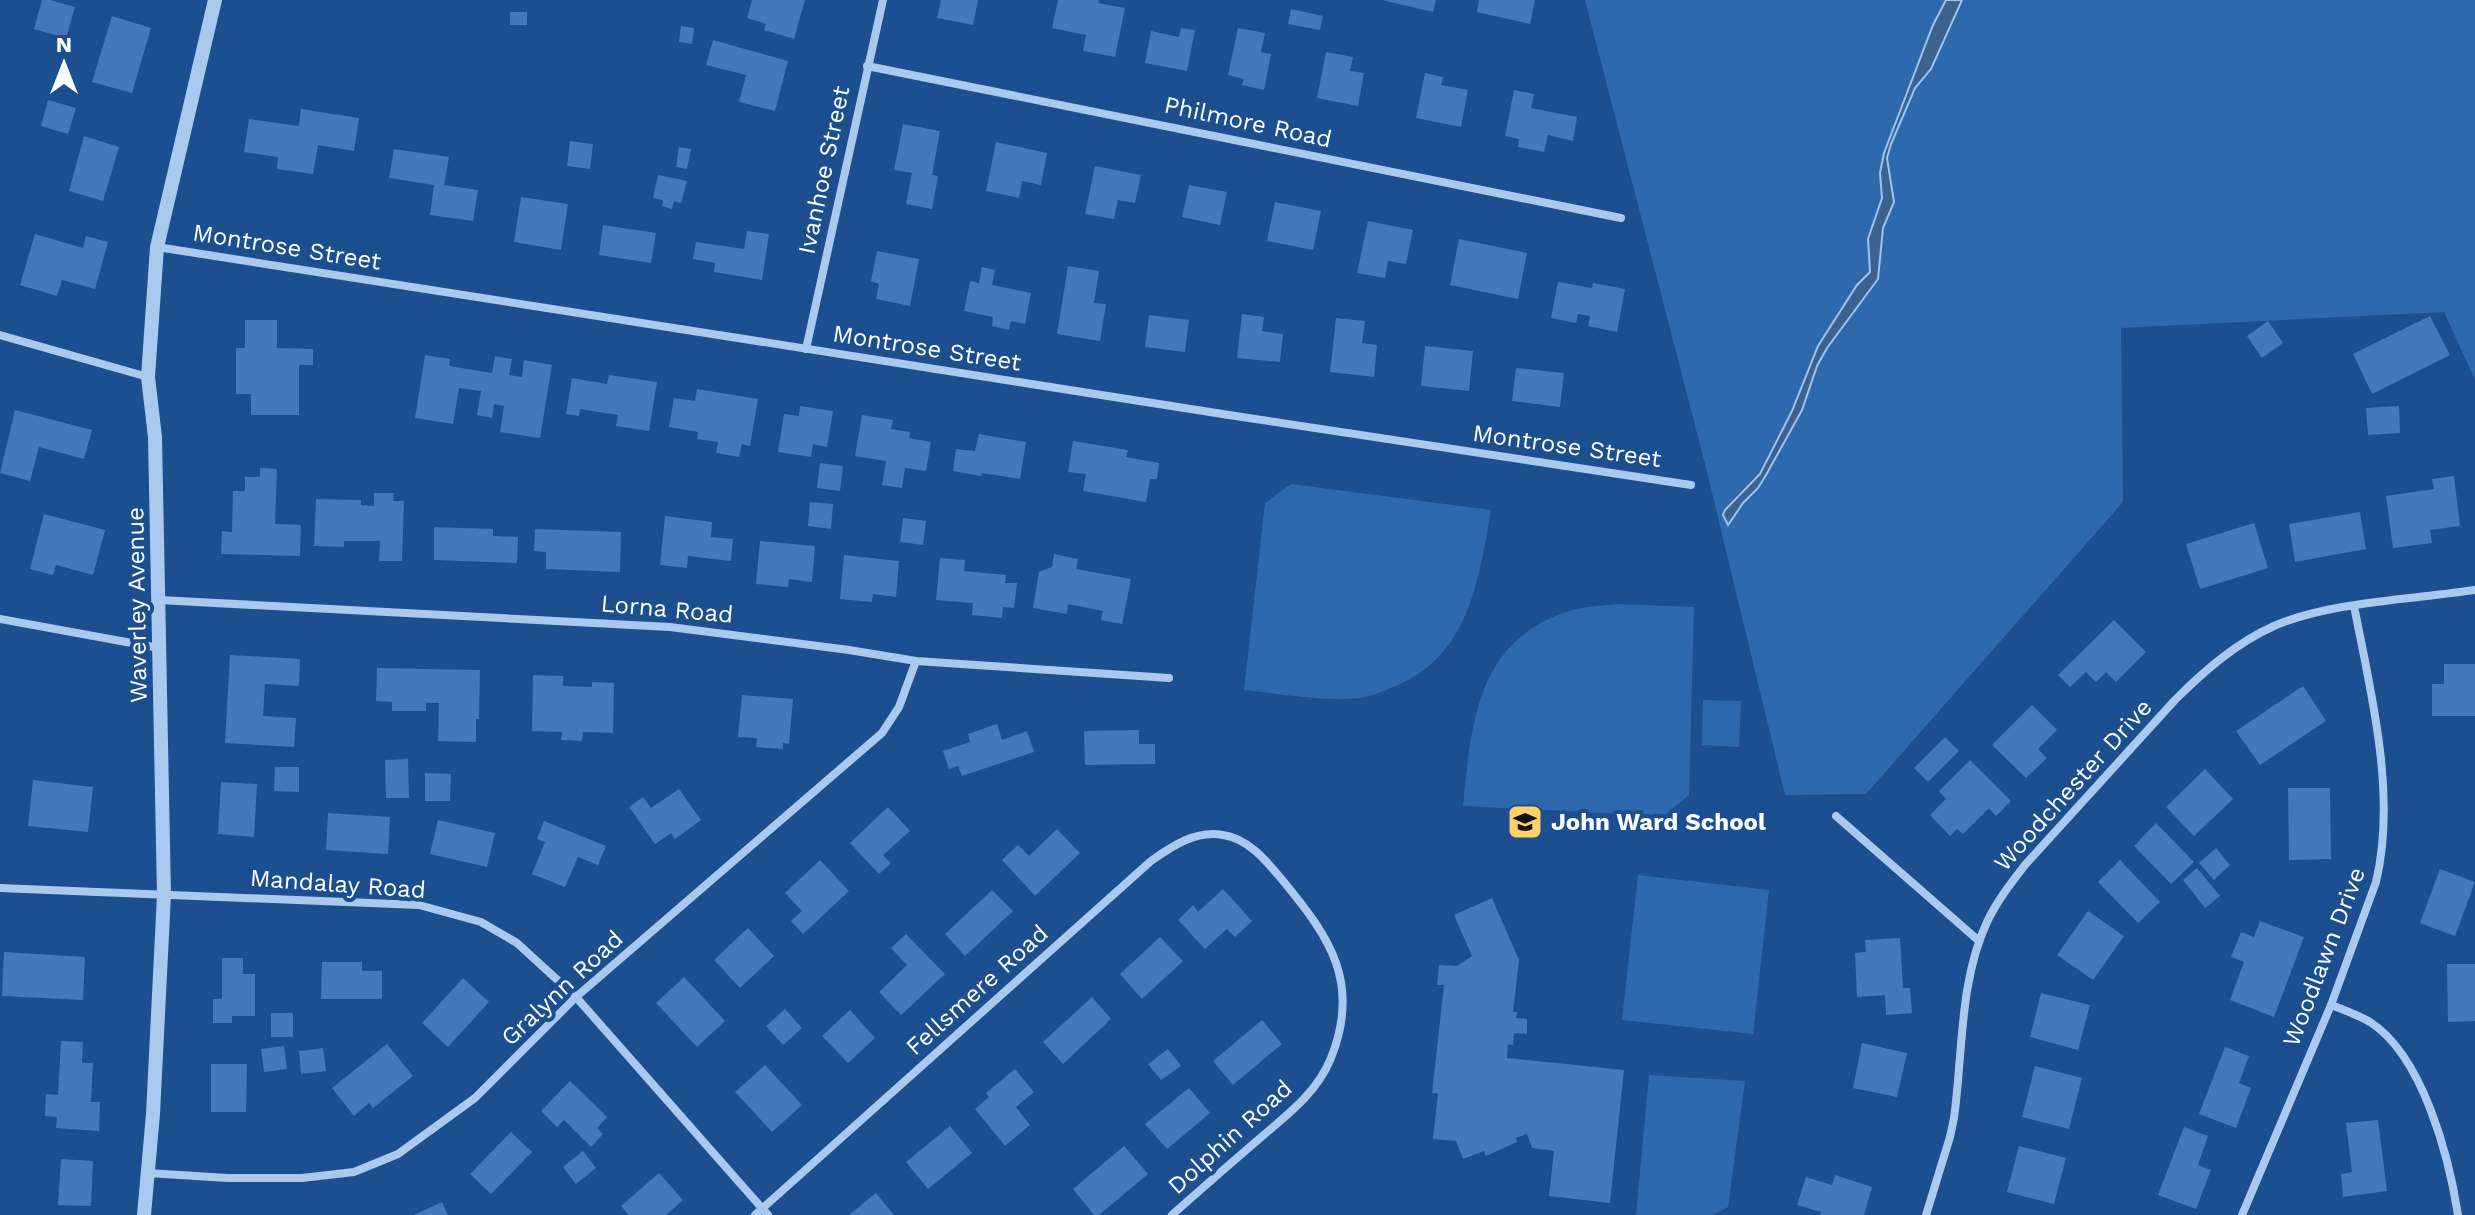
<svg xmlns="http://www.w3.org/2000/svg" width="2475" height="1215" font-family="'Work Sans',sans-serif">
  <style>
    .green { fill: #2e69ad }
    .water { fill: #3c6290; stroke: #9cc4f0; stroke-width: 2 }
    .building { fill: #4478b7 }
    .lines { fill: none; stroke-linecap: round; stroke-linejoin: round }
    .minor { stroke: #a9c9ee; stroke-width: 8 }
    .tertiary { stroke: #a9c9ee; stroke-width: 14 }
    .labels { text-anchor: middle; dominant-baseline: central; stroke-width: 8; stroke-linejoin: round; paint-order: stroke }
    .street-label { font-size: 24px; fill: #fff; stroke: #1b4f8f }
    .poi-label { font-size: 24px; font-weight: bold; fill: #fff; stroke: #1b4f8f; text-anchor: start }
  </style>
  <rect width="100%" height="100%" fill="#1b4f8f"/>
  <!-- green -->
  <g class="green">
    <polygon points="1585,0 2475,0 2475,380 2444,312 2121,328 2123,502 1866,794 1785,795 1706,468"/>
    <path d="M1291,484L1491,510C1478,583 1469,658 1391,688C1381,692 1371,696 1361,698C1322,702 1283,694 1244,690L1265,503Z"/>
    <path d="M1616,604L1694,607L1689,795L1664,816L1463,806C1471,723 1477,637 1573,610C1587,606 1602,606 1616,604Z"/>
    <polygon points="1703,700 1741,701 1739,747 1702,745"/>
    <polygon points="1638,875 1769,890 1753,1034 1622,1020"/>
    <polygon points="1649,1075 1745,1081 1728,1207 1713,1215 1636,1215"/>
  </g>
  <!-- water -->
  <polygon class="water" points="1946,0 1962,0 1931,69 1915,88 1891,144 1887,158 1894,202 1883,228 1878,279 1827,348 1817,366 1802,410 1766,475 1758,488 1743,503 1728,525 1723,515 1725,510 1760,474 1792,411 1818,346 1857,285 1870,272 1868,239 1882,198 1880,173 1884,153 1933,25"/>
  <!-- building -->
  <g class="building">
    <polygon points="42,0 50,0 75,7 66,38 34,29"/>
    <polygon points="752,0 805,0 794,39 764,30 766,24 747,18"/>
    <polygon points="941,0 978,0 973,25 937,18"/>
    <polygon points="1058,0 1099,0 1098,3 1125,8 1115,57 1083,51 1086,35 1052,28"/>
    <polygon points="1382,0 1436,0 1433,12"/>
    <polygon points="1479,0 1535,0 1530,24 1477,12"/>
    <polygon points="1291,9 1323,16 1320,30 1288,24"/>
    <rect x="510" y="12" width="17" height="13"/>
    <polygon points="112,16 151,28 132,93 92,82"/>
    <polygon points="681,26 694,28 692,44 679,42"/>
    <polygon points="1181,28 1195,30 1187,71 1145,63 1151,31 1179,37"/>
    <polygon points="1238,28 1265,33 1261,52 1271,54 1264,90 1242,85 1244,79 1228,75"/>
    <polygon points="713,40 788,61 775,111 739,102 746,75 706,65"/>
    <polygon points="1326,52 1353,57 1350,71 1364,73 1358,106 1317,98"/>
    <polygon points="1425,73 1443,77 1441,85 1468,90 1461,127 1416,118"/>
    <polygon points="1514,90 1534,94 1531,108 1577,117 1573,141 1548,135 1544,152 1518,147 1519,139 1505,136"/>
    <polygon points="48,100 76,108 68,134 41,126"/>
    <polygon points="301,109 359,118 354,151 318,145 313,174 277,169 278,157 244,152 249,119 299,126"/>
    <polygon points="903,124 940,131 932,175 938,176 932,209 906,204 912,173 894,170"/>
    <polygon points="84,136 119,147 103,201 69,191"/>
    <polygon points="570,141 593,144 590,169 567,166"/>
    <polygon points="996,142 1047,153 1041,185 1022,181 1019,198 986,191"/>
    <polygon points="679,147 691,149 687,169 676,167"/>
    <polygon points="394,149 449,157 444,185 478,190 473,221 430,215 434,185 389,178"/>
    <polygon points="1095,166 1141,175 1135,203 1118,200 1114,219 1085,214"/>
    <polygon points="658,175 687,181 681,203 674,201 672,209 662,206 663,200 653,198"/>
    <polygon points="1189,185 1227,192 1220,225 1182,217"/>
    <polygon points="521,197 568,204 561,250 514,242"/>
    <polygon points="1275,202 1321,211 1313,250 1267,241"/>
    <polygon points="1368,221 1413,230 1406,264 1388,261 1385,278 1357,273"/>
    <polygon points="603,225 656,233 651,263 599,255"/>
    <polygon points="747,231 769,234 762,280 714,272 715,263 693,259 696,242 744,249"/>
    <polygon points="35,234 83,248 86,236 108,242 95,289 62,280 57,296 20,285"/>
    <polygon points="1459,239 1527,253 1518,299 1450,285"/>
    <polygon points="877,251 919,259 910,306 876,299 879,284 871,281"/>
    <polygon points="1068,266 1099,271 1094,303 1106,304 1100,341 1057,334"/>
    <polygon points="982,267 995,270 992,285 1031,293 1025,324 1011,321 1009,330 992,326 993,317 964,311 970,281 979,283"/>
    <polygon points="1558,282 1592,288 1593,283 1625,289 1617,332 1588,326 1590,316 1578,314 1576,323 1551,318"/>
    <polygon points="1242,314 1264,317 1262,331 1283,334 1280,362 1237,358"/>
    <polygon points="1149,315 1189,320 1185,352 1145,347"/>
    <polygon points="2430,316 2450,355 2372,394 2353,354"/>
    <polygon points="1336,318 1365,321 1362,343 1377,345 1374,377 1330,372"/>
    <polygon points="245,320 277,320 277,348 313,349 313,365 299,365 299,415 251,415 251,394 236,394 236,348 245,348"/>
    <polygon points="2268,321 2283,343 2262,358 2247,336"/>
    <polygon points="1425,346 1473,351 1469,391 1421,386"/>
    <polygon points="425,355 450,359 449,366 492,373 495,356 512,359 509,375 522,377 524,360 552,365 540,438 500,432 504,406 494,404 492,418 477,415 481,391 459,388 453,424 415,418"/>
    <polygon points="1516,368 1564,373 1560,407 1512,401"/>
    <polygon points="609,375 657,382 649,431 616,426 618,415 580,409 579,416 566,414 572,378 607,384"/>
    <polygon points="697,389 758,399 750,446 742,444 739,457 716,453 718,442 697,439 698,432 669,427 674,398 695,401"/>
    <polygon points="800,406 833,411 827,447 813,444 811,457 778,452 784,414 799,416"/>
    <polygon points="2399,406 2400,433 2368,435 2366,408"/>
    <polygon points="15,410 92,430 84,459 39,447 30,481 0,473"/>
    <polygon points="862,415 893,420 891,429 910,432 909,438 931,442 926,471 905,468 902,488 882,485 886,461 855,456"/>
    <polygon points="979,434 1026,442 1020,479 982,473 981,476 953,471 956,449 975,451"/>
    <polygon points="1073,441 1128,450 1126,457 1159,463 1157,479 1150,479 1146,502 1083,491 1086,474 1068,472"/>
    <polygon points="820,463 843,466 840,491 817,488"/>
    <polygon points="260,468 277,469 275,524 301,525 300,556 221,554 222,531 232,532 233,491 245,491 245,477 260,477"/>
    <polygon points="2454,476 2460,526 2430,530 2432,543 2393,548 2386,496 2434,489 2432,479"/>
    <polygon points="374,493 394,493 393,501 404,501 402,561 379,561 380,541 344,541 344,547 314,546 316,499 361,500 361,505 374,506"/>
    <polygon points="810,502 833,504 831,529 808,526"/>
    <polygon points="2360,512 2366,549 2295,562 2289,524"/>
    <polygon points="44,514 105,530 93,575 56,565 53,575 30,569"/>
    <polygon points="665,516 712,522 711,537 733,539 731,561 688,556 687,568 660,565"/>
    <polygon points="903,518 926,521 923,545 900,542"/>
    <polygon points="2254,523 2268,568 2200,589 2186,544"/>
    <polygon points="434,527 493,529 493,536 518,537 517,563 434,560"/>
    <polygon points="535,529 621,532 620,572 546,569 546,552 534,551"/>
    <polygon points="760,541 815,546 812,582 789,579 788,587 756,584"/>
    <polygon points="1054,554 1078,559 1076,569 1131,579 1122,624 1101,620 1103,611 1068,604 1067,614 1033,608 1039,572 1052,567"/>
    <polygon points="844,555 899,561 896,597 873,594 872,602 840,599"/>
    <polygon points="940,558 965,560 964,571 1006,575 1005,583 1017,583 1014,608 1003,607 1002,618 972,615 973,603 936,600"/>
    <polygon points="2114,620 2146,652 2116,682 2106,672 2096,682 2086,672 2070,687 2058,675"/>
    <polygon points="230,655 300,659 299,686 265,684 263,716 296,718 294,747 225,743"/>
    <polygon points="2444,664 2475,664 2475,716 2432,716 2432,684 2444,684"/>
    <polygon points="377,668 480,670 479,719 476,719 476,742 438,741 439,703 426,703 426,711 392,711 392,702 376,701"/>
    <polygon points="533,675 563,676 563,686 592,687 592,682 614,683 613,733 583,732 582,741 561,740 562,732 532,731"/>
    <polygon points="2303,686 2326,721 2260,765 2236,731"/>
    <polygon points="742,695 793,699 789,744 783,743 783,749 756,747 757,738 738,737"/>
    <polygon points="2032,705 2057,730 2038,749 2047,758 2026,778 1992,745"/>
    <polygon points="997,724 1002,740 1027,731 1034,752 962,776 958,766 949,769 943,751 970,742 968,734"/>
    <polygon points="1139,730 1139,744 1155,744 1155,764 1085,765 1084,731"/>
    <polygon points="1945,737 1959,751 1928,782 1914,768"/>
    <polygon points="408,759 409,798 386,798 385,760"/>
    <polygon points="1970,760 2011,801 1996,816 1989,808 1963,834 1957,829 1950,836 1930,815 1946,799 1939,791"/>
    <polygon points="275,767 299,767 299,792 274,791"/>
    <polygon points="2205,769 2233,799 2194,836 2166,807"/>
    <polygon points="425,773 451,774 450,801 425,801"/>
    <polygon points="33,780 93,787 88,832 28,826"/>
    <polygon points="221,782 257,784 254,837 218,834"/>
    <polygon points="2288,788 2330,788 2331,859 2289,860"/>
    <polygon points="679,789 701,820 675,839 671,833 655,844 629,807 643,797 651,808"/>
    <polygon points="888,807 910,831 883,855 891,863 879,874 850,843"/>
    <polygon points="328,813 390,817 388,854 326,850"/>
    <polygon points="438,820 495,833 487,867 430,854"/>
    <polygon points="544,821 606,846 598,865 578,857 565,887 532,874 545,842 537,839"/>
    <polygon points="2156,823 2194,862 2171,884 2134,846"/>
    <polygon points="1057,829 1080,853 1035,896 1002,860 1018,845 1029,856"/>
    <polygon points="2216,848 2230,865 2214,880 2199,863"/>
    <polygon points="820,860 849,891 803,934 791,921 802,911 785,893"/>
    <polygon points="2120,860 2160,902 2138,923 2098,882"/>
    <polygon points="2197,868 2220,896 2205,908 2183,880"/>
    <polygon points="2440,869 2475,882 2455,936 2420,923"/>
    <polygon points="1223,889 1252,921 1235,937 1227,929 1205,949 1178,920 1193,905 1198,912"/>
    <polygon points="992,890 1013,911 965,956 945,934"/>
    <polygon points="1492,898 1519,960 1513,1012 1517,1012 1516,1018 1527,1019 1527,1034 1514,1033 1513,1045 1508,1044 1507,1058 1624,1070 1610,1203 1549,1196 1554,1151 1532,1148 1527,1134 1516,1138 1517,1142 1486,1156 1484,1151 1463,1159 1456,1141 1433,1139 1438,1093 1432,1093 1444,985 1437,985 1439,965 1457,966 1472,956 1454,915"/>
    <polygon points="2088,911 2124,936 2093,980 2057,955"/>
    <polygon points="2260,921 2304,937 2274,1017 2230,1000 2244,962 2231,957 2241,932 2254,937"/>
    <polygon points="748,928 774,956 740,988 714,960"/>
    <polygon points="906,934 945,974 901,1015 879,992 907,965 891,948"/>
    <polygon points="1160,937 1183,961 1142,999 1120,974"/>
    <polygon points="1900,938 1903,988 1910,988 1912,1013 1886,1015 1885,995 1857,997 1855,953 1866,952 1865,940"/>
    <polygon points="4,952 85,957 83,1000 2,996"/>
    <polygon points="222,958 243,958 243,974 255,974 255,1016 232,1016 232,1023 213,1023 213,999 222,999"/>
    <polygon points="322,962 362,962 362,971 382,971 382,999 321,999"/>
    <polygon points="2447,964 2475,964 2475,1021 2448,1022"/>
    <polygon points="684,977 725,1021 697,1047 656,1003"/>
    <polygon points="463,978 489,1002 448,1047 422,1023"/>
    <polygon points="2041,993 2090,1005 2078,1050 2030,1037"/>
    <polygon points="1092,997 1111,1019 1063,1064 1043,1042"/>
    <polygon points="785,1009 802,1028 783,1045 766,1026"/>
    <polygon points="850,1010 875,1038 848,1063 822,1036"/>
    <rect x="271" y="1013" width="22" height="24"/>
    <polygon points="1262,1020 1282,1044 1233,1085 1213,1061"/>
    <polygon points="61,1041 83,1042 82,1063 93,1063 91,1102 100,1102 99,1131 56,1128 57,1117 45,1116 46,1094 58,1095"/>
    <polygon points="1862,1043 1907,1053 1897,1097 1853,1088"/>
    <polygon points="387,1044 413,1076 373,1108 369,1103 354,1116 332,1088"/>
    <polygon points="284,1046 287,1069 264,1072 261,1049"/>
    <polygon points="2225,1047 2249,1056 2239,1083 2251,1088 2236,1128 2199,1114"/>
    <polygon points="323,1048 326,1071 301,1074 299,1051"/>
    <polygon points="1168,1049 1181,1066 1161,1080 1148,1064"/>
    <polygon points="211,1064 247,1064 246,1112 211,1112"/>
    <polygon points="765,1065 802,1105 772,1132 735,1092"/>
    <polygon points="2035,1066 2082,1078 2069,1129 2022,1117"/>
    <polygon points="1015,1069 1034,1092 1016,1107 1030,1125 1005,1146 975,1109 989,1097 986,1093"/>
    <polygon points="570,1081 607,1117 597,1128 603,1134 591,1147 564,1120 557,1127 541,1111"/>
    <polygon points="1189,1088 1210,1113 1167,1149 1145,1124"/>
    <polygon points="2378,1120 2387,1191 2343,1197 2341,1174 2352,1172 2346,1123"/>
    <polygon points="950,1126 972,1153 928,1189 906,1162"/>
    <polygon points="2184,1127 2208,1136 2198,1165 2211,1170 2196,1209 2158,1195"/>
    <polygon points="511,1132 532,1152 491,1194 470,1174"/>
    <polygon points="1124,1146 1148,1174 1099,1215 1094,1215 1073,1189"/>
    <polygon points="2019,1146 2066,1158 2054,1204 2007,1192"/>
    <polygon points="583,1151 596,1168 576,1184 563,1167"/>
    <polygon points="61,1159 93,1161 91,1206 58,1205"/>
    <polygon points="659,1173 683,1200 666,1215 629,1215 621,1206"/>
    <polygon points="1835,1175 1872,1187 1864,1215 1820,1215 1821,1212 1797,1205 1806,1177 1832,1185"/>
    <polygon points="876,1193 894,1215 849,1215"/>
    <polygon points="442,1202 448,1215 414,1215"/>
  </g>
  <g class="lines">
    <!-- minor -->
    <g class="minor">
      <polyline points="867,66 1621,218"/>
      <polyline points="157,247 1229,415 1691,485"/>
      <polyline points="0,335 148,377"/>
      <polyline points="806,349 883,0"/>
      <polyline points="159,600 670,627 849,650 916,661 1169,678"/>
      <polyline points="0,619 159,648"/>
      <polyline points="1836,816 1979,941"/>
      <polyline points="0,888 419,905 481,922 517,943 576,997 768,1215"/>
      <path d="M2331,1005C2344,1010 2358,1015 2370,1022C2423,1056 2449,1157 2458,1215"/>
      <polyline points="148,1173 227,1178 302,1178 354,1172 398,1154 475,1098 576,997 882,733 899,707 916,661"/>
      <path d="M755,1215L1151,861C1172,846 1196,830 1223,835C1250,839 1268,863 1284,882C1330,938 1361,983 1331,1058C1317,1093 1287,1115 1259,1139C1230,1164 1201,1189 1172,1215"/>
      <path d="M1926,1215L1950,1137L1954,1118C1963,1054 1959,982 1987,922C1997,901 2011,883 2025,865L2175,700C2204,671 2236,643 2274,626C2328,602 2415,599 2475,590"/>
      <path d="M2242,1215L2331,1005L2376,882C2397,795 2371,693 2354,606"/>
    </g>
    <!-- tertiary -->
    <polyline class="tertiary" points="144,1215 153,1114 164,895 155,437 148,377 157,247 215,0"/>
  </g>
  <!-- icons -->
  <defs>
    <symbol id="school-square" viewBox="-11 -11 22 22"><rect x="-9" y="-9" width="18" height="18" rx="4" fill="#ffd166" stroke="#1b4f8f"/><path d="M0-5L7-2L0 1L-7-2ZM-4 1L0 2.5L4 1V4Q0 6-4 4Z" fill="#111"/></symbol>
  </defs>
  <g fill-rule="evenodd">
    <use href="#school-square" x="1505" y="802" width="40" height="40"/>
  </g>
  <g class="labels">
    <!-- street labels -->
    <g class="street-label">
      <text transform="translate(1248 122) rotate(12)">Philmore Road</text>
      <text transform="translate(824 170) rotate(-78)">Ivanhoe Street</text>
      <text transform="translate(287 247) rotate(9)">Montrose Street</text>
      <text transform="translate(927 348) rotate(9)">Montrose Street</text>
      <text transform="translate(1567 446) rotate(8)">Montrose Street</text>
      <text transform="translate(137 605) rotate(-91)">Waverley Avenue</text>
      <text transform="translate(667 609) rotate(5)">Lorna Road</text>
      <text transform="translate(2073 785) rotate(-48)">Woodchester Drive</text>
      <text transform="translate(338 884) rotate(4)">Mandalay Road</text>
      <text transform="translate(2324 957) rotate(-69)">Woodlawn Drive</text>
      <text transform="translate(562 988) rotate(-43)">Gralynn Road</text>
      <text transform="translate(977 990) rotate(-42)">Fellsmere Road</text>
      <text transform="translate(1230 1137) rotate(-42)">Dolphin Road</text>
    </g>
    <!-- poi labels -->
    <g class="poi-label">
      <text x="1551" y="822">John Ward School</text>
    </g>
  </g>
  <!-- north arrow -->
  <g transform="translate(64 64)" stroke="#1b4f8f" stroke-width="6" paint-order="stroke">
  <path d="M0-6L14 30L0 20L-14 30Z" fill="#ffffff"/>
  <text y="-12" font-size="22" font-weight="bold" text-anchor="middle" fill="#ffffff">N</text>
  </g>
</svg>
